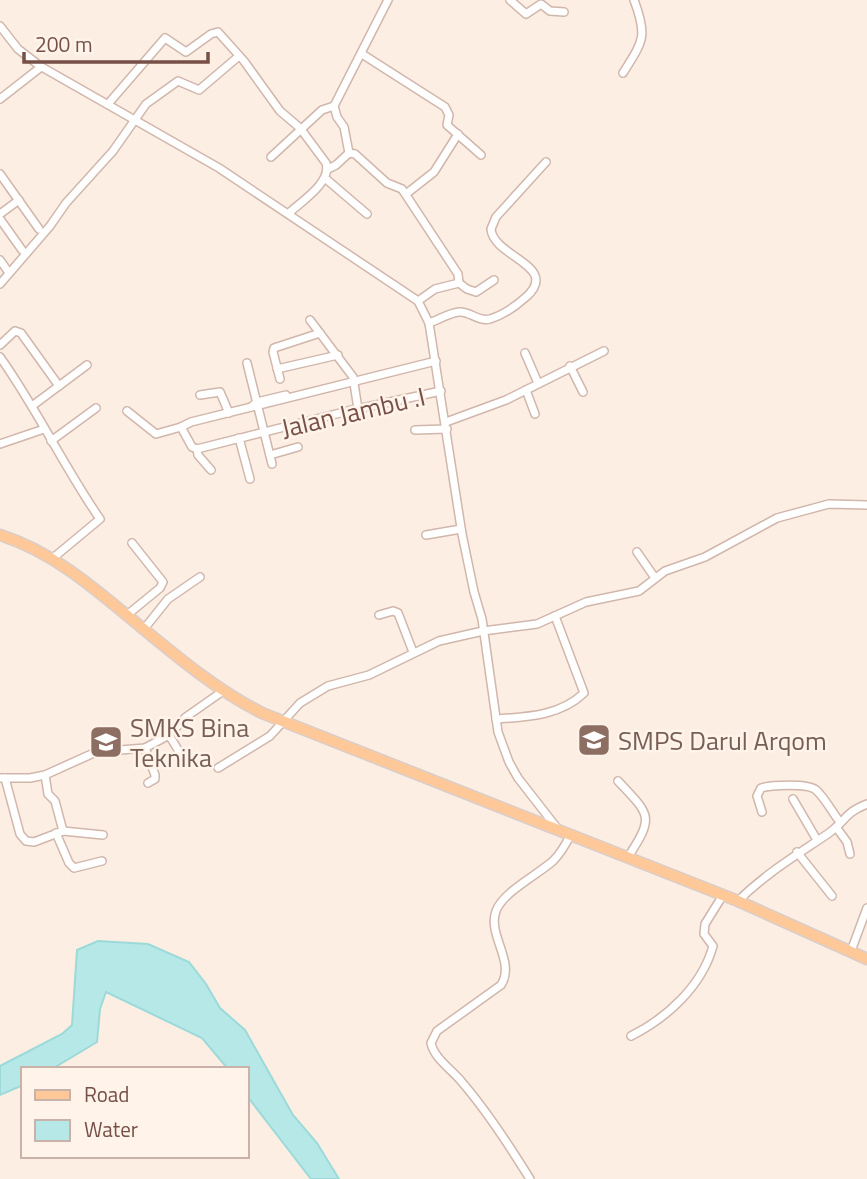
<svg xmlns="http://www.w3.org/2000/svg" width="867" height="1179" font-family="'Titillium Web',sans-serif">
  <style>
    .water { fill: #b6e8e7; stroke: #9cdad9; stroke-width: 2 }
    .lines { fill: none; stroke-linecap: round; stroke-linejoin: round }
    .minor-casing { stroke: #d1b6ab; stroke-width: 10 }
    .primary-casing { stroke: #d9cecb; stroke-width: 13 }
    .minor { stroke: #fff; stroke-width: 7 }
    .primary { stroke: #ffc898; stroke-width: 10 }
    .labels { text-anchor: middle; dominant-baseline: central; stroke-width: 5; stroke-linejoin: round; paint-order: stroke }
    .street-label { font-size: 26px; fill: #765047; stroke: #fff3ea }
    .education-label { font-size: 26px; fill: #785e54; stroke: #fff3ea; text-anchor: start }
  </style>
  <rect width="100%" height="100%" fill="#fdeee3"/>
  <!-- water -->
  <polygon class="water" points="98,941 148,944 189,962 206,984 220,1008 245,1030 293,1115 317,1143 339,1179 311,1179 247,1096 247,1069 228,1069 202,1038 106,992 100,1009 97,1042 52,1069 23,1069 23,1085 0,1095 0,1066 62,1034 72,1025 77,950"/>
  <g class="lines">
    <defs>
      <g id="minor">
        <polyline points="510,0 526,14 541,4 550,11 564,12"/>
        <polyline points="0,26 18,49 40,66 219,168 418,301 429,323 462,534 474,592 482,619 498,732 509,762 518,778 557,828"/>
        <polyline points="362,54 445,107 449,115 447,125 481,155"/>
        <path d="M623,73C643,41 648,37 634,0"/>
        <polyline points="0,99 41,67"/>
        <path d="M108,104L165,38L186,52L211,34L218,32L244,61L280,111L300,128L326,163C332,182 302,201 289,213"/>
        <polyline points="334,106 337,117 344,127 349,153"/>
        <polyline points="349,153 355,154 387,183 402,189 458,274 459,283 435,289 418,301"/>
        <polyline points="271,157 322,110 334,106 388,0"/>
        <polyline points="328,169 336,165 349,153"/>
        <polyline points="0,174 39,229"/>
        <polyline points="326,179 367,214"/>
        <polyline points="406,194 434,172 458,134"/>
        <polyline points="0,214 19,200"/>
        <polyline points="0,219 22,250"/>
        <polyline points="0,260 7,270"/>
        <polyline points="459,283 467,289 476,292 494,280"/>
        <polyline points="0,284 50,226 66,203 113,151 146,104 178,81 199,90 239,56"/>
        <polyline points="310,320 353,377 358,409"/>
        <path d="M429,323C438,320 449,313 459,312C470,311 478,322 490,319C503,315 516,306 526,297C561,266 493,257 491,229L496,217L546,162"/>
        <polyline points="0,345 15,331 21,333 59,386"/>
        <polyline points="525,353 538,383"/>
        <path d="M0,357C37,409 64,467 100,519L53,558"/>
        <polyline points="436,361 191,422 181,427 192,447 197,449 348,411 441,391"/>
        <polyline points="247,363 272,464"/>
        <polyline points="570,366 583,392"/>
        <polyline points="277,369 338,355"/>
        <polyline points="280,379 273,352 274,348 320,333"/>
        <polyline points="526,390 535,414"/>
        <polyline points="200,395 220,392 229,413"/>
        <polyline points="32,406 87,365"/>
        <polyline points="251,407 257,402 286,395"/>
        <polyline points="127,411 156,434 181,427"/>
        <polyline points="446,422 506,400 604,351"/>
        <polyline points="415,430 447,429"/>
        <polyline points="239,438 250,479"/>
        <polyline points="51,441 96,408"/>
        <polyline points="0,444 44,429"/>
        <polyline points="197,449 198,455 211,470"/>
        <polyline points="270,455 298,447"/>
        <polyline points="426,535 461,529"/>
        <polyline points="637,552 655,578"/>
        <polyline points="127,615 160,588 163,582 132,543"/>
        <polyline points="379,615 393,611 398,613 413,652"/>
        <polyline points="144,629 168,599 200,577"/>
        <path d="M496,719C527,717 560,716 584,693L555,616"/>
        <polyline points="169,735 183,758"/>
        <polyline points="145,748 155,775 155,779 148,783"/>
        <polyline points="218,768 270,736 300,703 328,686 369,675 439,641 483,631 537,624 586,602 639,591 665,571 705,557 777,518 829,504 867,505"/>
        <polyline points="45,775 48,794 55,801 63,831"/>
        <polyline points="0,778 30,778 45,775 96,752 145,748 169,735 186,717 223,691"/>
        <polyline points="5,778 20,834 26,841 34,842 63,831 103,835"/>
        <path d="M618,781C650,815 655,816 628,857"/>
        <polyline points="793,799 817,840"/>
        <path d="M762,812L757,796L761,788C771,785 808,783 816,790C825,798 832,812 840,822"/>
        <polyline points="836,827 847,842 850,854"/>
        <polyline points="56,833 69,863 74,868 102,861"/>
        <polyline points="797,852 832,896"/>
        <path d="M738,901C766,873 797,855 829,833C846,821 844,813 867,804"/>
        <polyline points="851,951 867,908"/>
        <path d="M631,1036C667,1018 702,986 713,946L704,934L705,924L723,895"/>
        <path d="M530,1179C509,1145 487,1111 461,1081C451,1069 434,1058 431,1043L437,1031L501,985C516,962 487,935 496,911C503,892 537,875 553,861C561,853 566,844 571,834"/>
      </g>
      <path id="primary" d="M0,535C53,552 93,587 135,622C175,655 215,689 262,713L738,901L867,959"/>
    </defs>
    <!-- minor casing -->
    <use href="#minor" class="minor-casing"/>
    <!-- primary casing -->
    <use href="#primary" class="primary-casing"/>
    <!-- minor -->
    <use href="#minor" class="minor"/>
    <!-- primary -->
    <use href="#primary" class="primary"/>
  </g>
  <!-- icons -->
  <defs>
    <symbol id="school-square" viewBox="-11 -11 22 22"><rect x="-9" y="-9" width="18" height="18" rx="4" fill="#8d6e63" stroke="#fff3ea"/><path d="M0-5L7-2L0 1L-7-2ZM-4 1L0 2.5L4 1V4Q0 6-4 4Z" fill="#fff"/></symbol>
  </defs>
  <g fill-rule="evenodd">
    <use href="#school-square" x="575" y="721" width="38" height="38"/>
    <use href="#school-square" x="87" y="723" width="38" height="38"/>
  </g>
  <g class="labels">
    <!-- street labels -->
    <g class="street-label">
      <text transform="translate(353 412) rotate(-13)">Jalan Jambu .I</text>
    </g>
    <!-- education labels -->
    <g class="education-label">
      <text x="130" y="727">SMKS Bina<tspan x="130" dy="30">Teknika</tspan></text>
      <text x="618" y="740">SMPS Darul Arqom</text>
    </g>
  </g>
  <!-- legend -->
  <rect x="21" y="1067" width="228" height="91" fill="#fff3ea" stroke="#c8b2a9" stroke-width="2"/>
  <rect x="35" y="1090" width="35" height="10" fill="#ffc898" stroke="#c8b2a9" stroke-width="2"/>
  <text x="84" y="1102" font-size="21" fill="#765047">Road</text>
  <rect x="35" y="1120" width="35" height="21" fill="#b6e8e7" stroke="#c8b2a9" stroke-width="2"/>
  <text x="84" y="1137" font-size="21" fill="#765047">Water</text>
  <!-- scale -->
  <path d="M24 52v10h184v-10" fill="none" stroke="#765047" stroke-width="3.5"/>
  <text x="35" y="52" font-size="21" fill="#765047" stroke="#fff3ea" stroke-width="5" paint-order="stroke">200 m</text>
</svg>
